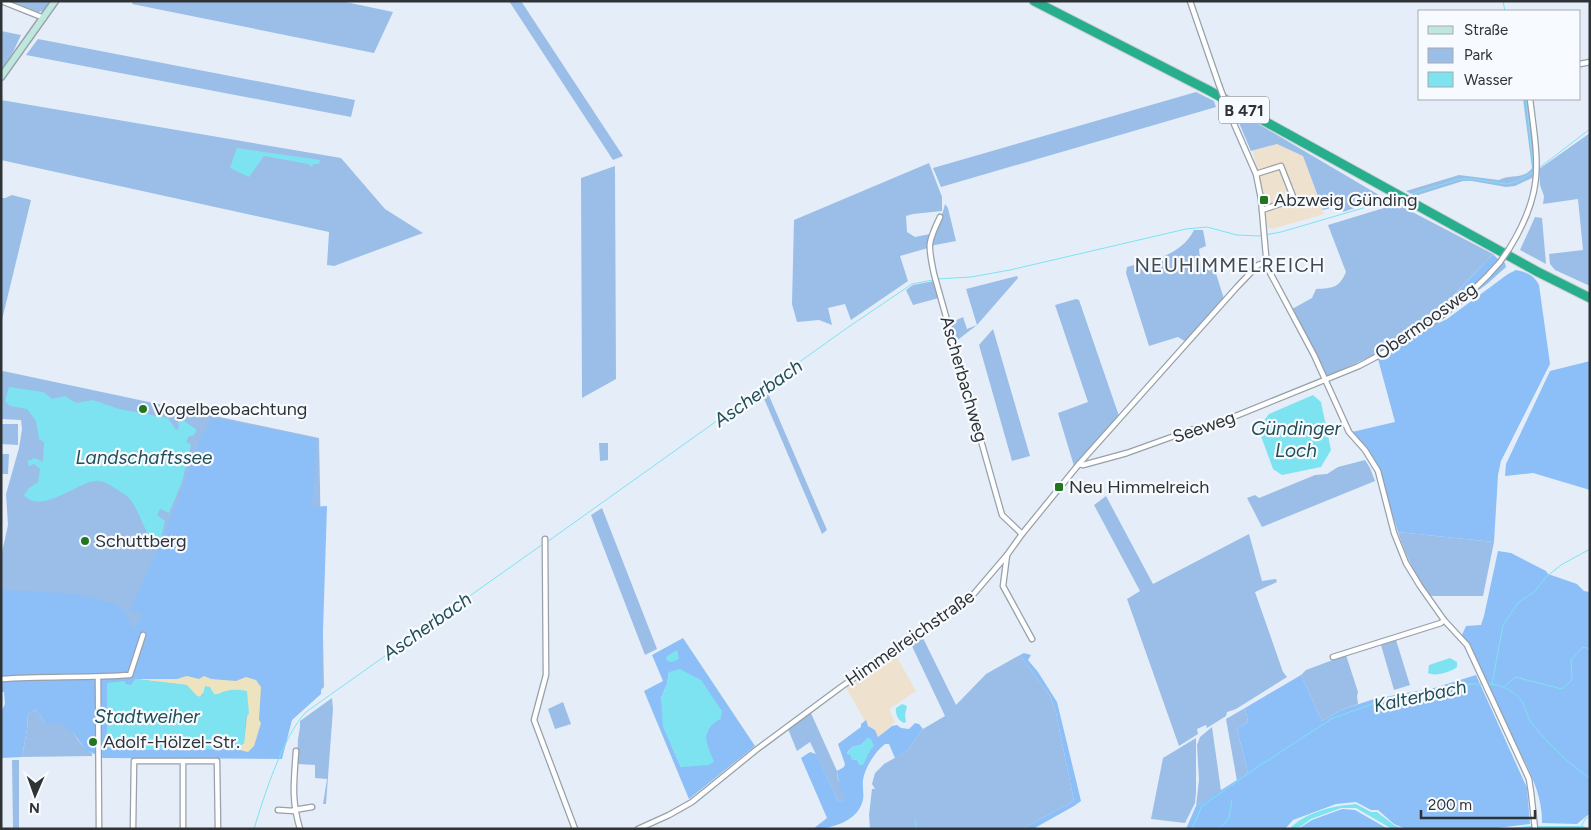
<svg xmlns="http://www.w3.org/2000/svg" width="1591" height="830" font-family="Figtree,sans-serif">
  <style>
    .commercial { fill: #eee1cd }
    .green { fill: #9abee8 }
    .forest { fill: #8cbef7; fill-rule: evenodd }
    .sand { fill: #ede3be }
    .water { fill: #7de3f1 }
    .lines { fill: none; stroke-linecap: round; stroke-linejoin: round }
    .stream { stroke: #7de3f1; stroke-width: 1 }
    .street-casing { stroke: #98a0a9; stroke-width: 7 }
    .secondary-casing { stroke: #98a0a9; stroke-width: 9 }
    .highway-casing { stroke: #cdcecf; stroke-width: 11 }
    .street { stroke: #fff; stroke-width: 4.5 }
    .secondary { stroke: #bee7dd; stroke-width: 6 }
    .highway { stroke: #26ae8d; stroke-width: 9 }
    .street-bridge-casing { stroke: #98a0a9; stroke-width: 7; stroke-linecap: butt }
    .street-bridge { stroke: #fff; stroke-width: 4.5 }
    .poi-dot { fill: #237620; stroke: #f7fafe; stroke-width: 2 }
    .labels { text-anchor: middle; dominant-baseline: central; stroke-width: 4.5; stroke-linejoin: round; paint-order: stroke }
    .shield { fill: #f7fafe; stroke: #6b6f72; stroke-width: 1 }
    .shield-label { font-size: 16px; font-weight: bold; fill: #2f3336 }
    .poi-label { font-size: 18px; fill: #2f3336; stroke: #f7fafe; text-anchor: start }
    .street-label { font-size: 18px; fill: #2f3336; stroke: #f7fafe }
    .water-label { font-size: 19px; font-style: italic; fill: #214f55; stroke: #f7fafe }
    .quarter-label { font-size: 20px; letter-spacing: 1px; fill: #434a52; stroke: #f7fafe }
  </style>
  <rect width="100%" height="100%" fill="#e5eef8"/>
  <!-- commercial -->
  <g class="commercial">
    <polygon points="1277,144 1303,156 1324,214 1272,229 1268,228 1253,151"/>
    <polygon points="894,652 916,691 889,709 895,722 878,737 875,730 868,726 845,686"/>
  </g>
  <!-- green -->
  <g class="green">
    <polygon points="10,1 50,1 43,11 38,12"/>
    <polygon points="133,1 341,1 393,12 374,53 132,4"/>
    <polygon points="509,1 521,1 623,156 613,160"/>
    <polygon points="1,31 21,35 13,52 1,71"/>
    <polygon points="38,39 355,100 351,117 26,55"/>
    <polygon points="1196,92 1214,101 1216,107 941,187 933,168"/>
    <path d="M1523,99H1528L1536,154L1534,177L1515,186L1506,187L1472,181H1463L1415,196L1406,191L1459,175L1499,180C1510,174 1524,180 1532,168Z"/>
    <polygon points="1,100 341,158 385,209 423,233 334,266 327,265 329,232 1,160"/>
    <polygon points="1233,109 1384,198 1343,212 1341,205 1323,210 1303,156 1277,144 1251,151"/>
    <polygon points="1590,133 1590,286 1555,270 1550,264 1549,254 1583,250 1578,199 1543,204 1544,196 1540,185 1539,169"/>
    <polygon points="929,163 942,197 942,211 913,214 906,216 907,232 915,237 930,234 928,248 900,256 908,281 851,320 845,304 828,308 832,325 819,320 797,322 792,304 794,220"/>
    <polygon points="615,166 616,379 582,398 581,178"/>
    <polygon points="12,195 31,200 1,324 1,198 5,198"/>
    <path d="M945,204L948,208L956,241L930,246C933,231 942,219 945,204Z"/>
    <path d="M1397,204L1493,254L1434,316L1378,353L1326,377L1305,332L1292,309L1312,298L1316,289C1333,288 1339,288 1346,272L1328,225Z"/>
    <polygon points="1535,217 1542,218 1546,264 1520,250"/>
    <path d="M1194,230H1203L1206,246L1199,249L1201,267L1213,264L1224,299L1186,342L1178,337L1149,346L1126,273L1127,267C1152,260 1181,256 1194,230Z"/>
    <polygon points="1017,276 1018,278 977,325 955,342 950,323 963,317 967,329 977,325 966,289"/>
    <polygon points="934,281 939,298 913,305 906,290 913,285"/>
    <polygon points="1076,299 1079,300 1119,416 1074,466 1058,413 1088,402 1055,305"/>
    <polygon points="993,329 1030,456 1012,461 979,345"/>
    <polygon points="3,371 319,438 324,687 288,721 276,756 102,755 1,673 1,557 8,525 6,494 19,448 22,429 21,420 1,419 1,375"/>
    <polygon points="767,391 827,530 822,534 762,394"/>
    <polygon points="1,424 18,424 18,445 1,444"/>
    <polygon points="599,443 608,443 608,460 600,461"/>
    <polygon points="1,454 9,454 8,474 1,474"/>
    <polygon points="1365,460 1370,468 1375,481 1262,527 1247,498 1255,495 1259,498 1315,475 1327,474 1338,467"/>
    <polygon points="1106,496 1153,584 1249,534 1262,581 1276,579 1277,582 1255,592 1283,672 1287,677 1236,709 1227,712 1226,716 1207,728 1206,725 1197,729 1198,734 1179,746 1127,599 1140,591 1094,505"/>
    <polygon points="602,508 657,649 645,655 591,515"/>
    <path d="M1398,532L1494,542L1483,596H1430C1415,576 1406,556 1398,532Z"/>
    <polygon points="921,634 956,705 986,674 1020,655 1050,696 1056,713 1074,801 1022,829 870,829 869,815 872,789 875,789 872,784 875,773 884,764 907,751 923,729 945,716 910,642"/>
    <polygon points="1396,640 1410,685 1394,690 1381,645"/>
    <polygon points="1346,655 1358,692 1357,696 1358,704 1341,710 1322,721 1301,675 1306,670"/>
    <polygon points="332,698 333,709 326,804 323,804 327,779 315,778 315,765 297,764 298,739 300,727 300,721"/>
    <polygon points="563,702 571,724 555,729 548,709"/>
    <polygon points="1245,708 1248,722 1237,729 1248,773 1237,781 1226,719"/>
    <path d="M36,710L45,723C49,723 57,722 61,723C74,728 79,747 92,753V756L22,757L27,730L28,713Z"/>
    <polygon points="810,711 837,771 838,780 846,793 842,802 839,802 810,742 797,751 788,729"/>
    <polygon points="1212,727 1221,791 1196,806 1199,780 1197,745 1200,737"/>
    <polygon points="1196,738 1196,792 1195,803 1185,823 1151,819 1163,758"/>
    <polygon points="12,760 19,760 19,829 13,829"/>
  </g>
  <!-- forest -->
  <g class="forest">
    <path d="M1493,254L1499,260C1483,280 1464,296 1442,308Z"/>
    <polygon points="1502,262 1505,263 1506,267 1487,284 1457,306 1455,305"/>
    <path d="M1516,270C1526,272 1534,275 1539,285L1550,364L1501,461L1498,475L1494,542L1398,532L1378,468L1372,457L1352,432L1395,422L1378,359L1435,321L1439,323L1447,319L1508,274Z"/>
    <polygon points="1590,361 1590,490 1533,473 1505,476 1506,464 1550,371"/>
    <path d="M213,418L311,438L315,440L316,445L312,507L327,506L321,694L292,720L282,759L103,758L86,750L74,734L61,723H45L36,710L28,713L27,730L22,757L1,758V712L5,704L4,692H1V590C33,592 98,590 123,610C128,614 130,625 133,630L143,615L130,609L161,543L202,435ZM187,676L199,679L204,676C217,681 233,682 246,677L261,687L259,720L248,752L236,749L186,751L132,749L126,684L131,685L135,679H177Z"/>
    <path d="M1498,551L1511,553L1546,571L1548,574L1577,584L1584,591L1590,592V816L1588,815L1577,824L1542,823C1543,792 1525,763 1512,736C1499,708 1485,680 1472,652V647L1462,635L1466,626L1481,625L1484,616Z"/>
    <path d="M683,638L755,746L689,799L644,691L663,681L652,655ZM669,672L721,718L710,725L705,737L681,767L672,747L661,698L667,684Z"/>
    <polygon points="1024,653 1031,655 1028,660 1038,672 1057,702 1081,801 1074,806 1033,829 1022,829 1074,801 1056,713 1050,696 1020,655"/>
    <polygon points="1301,675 1322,721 1341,710 1374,699 1434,688 1476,675 1527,788 1530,824 1489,829 1406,829 1394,824 1378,810 1371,810 1356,802 1336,804 1293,820 1285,829 1186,829 1196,806 1248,773 1237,729 1248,722 1245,708"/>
    <path d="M866,720L868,726L875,730L878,737L892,726L897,725L901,728L909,729L915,723L919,724L923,729L907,751L895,758L889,744H885C875,752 865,767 863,780C862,788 865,796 862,803C856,822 830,829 813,829L827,818L801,758L810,752L816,754L839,802H842L845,794C840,789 838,779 837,771L844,767L845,764L838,744L861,727V724ZM868,738L873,745L860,765L857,760L852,759L851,755L847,753L852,747L861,745Z"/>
    <polygon points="1342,809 1355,810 1388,829 1298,829 1312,820"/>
  </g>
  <!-- sand -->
  <polygon class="sand" points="187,676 199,679 204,676 211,679 236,681 246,677 256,680 261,687 259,720 261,723 254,746 248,752 236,749 244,743 248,707 218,695 203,693 200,697 197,696 186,685 135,679 177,679"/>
  <!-- water -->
  <g class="water">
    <polygon points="237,148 320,160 319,164 314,164 311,167 308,164 264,156 249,177 230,168"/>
    <path d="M9,387L43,392L52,399L65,396L76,403L93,400L119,409L168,418L176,430L179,428L178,420L184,421L197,430L193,436H189L186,442L191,445L182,482L169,513L160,509L157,515L165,521L160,542L156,546L151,545C150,536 144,527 140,517C133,502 131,497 116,489C109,485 103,480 95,481C76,483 41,515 24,495L28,489L38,482L40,469L34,464L29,466L27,461L35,458L43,462L44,442L39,439L36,421L27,409L10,406L5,401Z"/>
    <polygon points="1313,395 1321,402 1331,450 1321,467 1282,475 1273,469 1258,428 1269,414"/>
    <polygon points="677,650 679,659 672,662 667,661 666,658 667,656"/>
    <path d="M1450,658L1457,662V667C1451,672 1435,677 1428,673L1429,665Z"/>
    <path d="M680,669L701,680L722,711L721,718C699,732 706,741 714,762L709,765L681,767L663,727L661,698L667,684L669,672Z"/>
    <path d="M135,679L187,685L197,696L200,697L203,695L205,686L210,687L214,694C219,695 220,692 226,691C233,689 240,690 247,691L249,713L246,718L244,743L236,749L145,750L109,748L107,733V683L124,681L126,684L131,685Z"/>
    <path d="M902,704L907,706L905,715L906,722L904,723C898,721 895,713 896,708Z"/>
    <path d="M868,738L871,739L874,746C868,751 867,759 863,765H860L857,760L852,759L851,755L847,754L852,747L861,745Z"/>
    <path d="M1356,804L1371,812H1377L1394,825L1403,829H1392L1356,808H1341L1311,819L1297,829H1289C1306,812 1332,806 1356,804Z"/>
    <polygon points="1528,826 1583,826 1590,829 1505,829"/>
  </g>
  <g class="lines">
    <!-- stream -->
    <g class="stream">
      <polyline points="1503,1 1505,11"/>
      <polyline points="1526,99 1534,172"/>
      <polyline points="1539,168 1590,129"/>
      <polyline points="1411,194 1459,179 1471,179 1507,184 1515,182 1534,172"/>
      <polyline points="937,279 971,277 1010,270 1186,229 1207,227 1237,235 1259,236 1281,232 1394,199"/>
      <polyline points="547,542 847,328 912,284 933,280"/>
      <path d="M1487,684C1500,684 1513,690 1521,700C1526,708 1527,718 1533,725C1549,744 1568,764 1590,778"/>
      <polyline points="1492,684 1503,625 1518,603 1535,591 1546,577 1561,565 1590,549"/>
      <polyline points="1505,686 1515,677 1562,689 1572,680 1571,660 1583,647 1590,649"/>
      <polyline points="915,820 917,829"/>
      <polyline points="1221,827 1229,818 1232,800"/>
      <path d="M254,829C264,796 283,736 306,712L543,544"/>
      <polyline points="1192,829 1202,806 1253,770 1331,719 1386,699 1470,684 1483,684"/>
      <polyline points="1580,829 1585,819 1590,816"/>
    </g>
    <defs>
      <g id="street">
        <polyline points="1,1 44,18"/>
        <polyline points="1190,1 1219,85"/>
        <polyline points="1580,64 1590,62"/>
        <polyline points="1231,117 1256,174 1261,199 1267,267 1314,355 1349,432 1365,450 1378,471 1394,533 1406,563 1420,586 1444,620 1467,645 1529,779 1531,792 1535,829"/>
        <polyline points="1256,174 1281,166 1294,199 1262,210"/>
        <path d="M940,217C927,244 928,245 934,274L1002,515L1022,534"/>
        <path d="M1509,249C1545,191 1538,163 1530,99"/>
        <path d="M1079,464L1083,465L1127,453L1191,430L1216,424L1359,366C1410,340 1463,306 1500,262"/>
        <polyline points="545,539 546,675 534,720 575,829"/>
        <polyline points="1007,555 1003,586 1032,639"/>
        <polyline points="1333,657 1441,623 1444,620"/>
        <polyline points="98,677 99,829"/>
        <path d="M1,679C44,676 87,678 130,675L143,635"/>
        <path d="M296,751C294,782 291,799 300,829"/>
        <polyline points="183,761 183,829"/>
        <polyline points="278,810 294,811"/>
        <polyline points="294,810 312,807"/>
        <polyline points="133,829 134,761 217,761 218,829"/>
        <polyline points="638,829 669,815 692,802 756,750 841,687 972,596 1007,555 1022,534 1079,464 1237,287 1258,265 1266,262"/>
      </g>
      <polyline id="secondary" points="1,77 55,1"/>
      <polyline id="highway" points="1034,1 1208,90 1538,272 1590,298"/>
    </defs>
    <!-- street casing -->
    <use href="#street" class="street-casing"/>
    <!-- secondary casing -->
    <use href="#secondary" class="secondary-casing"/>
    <!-- highway casing -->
    <use href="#highway" class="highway-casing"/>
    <!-- street -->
    <use href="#street" class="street"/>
    <!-- secondary -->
    <use href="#secondary" class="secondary"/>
    <!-- highway -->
    <use href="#highway" class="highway"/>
    <defs>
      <g id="street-bridge">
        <polyline points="1219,85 1231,117"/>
        <polyline points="1500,262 1509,249"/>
      </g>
    </defs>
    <!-- street-bridge casing -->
    <use href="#street-bridge" class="street-bridge-casing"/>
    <!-- street-bridge -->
    <use href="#street-bridge" class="street-bridge"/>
  </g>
  <!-- markers -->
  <g class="poi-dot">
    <rect x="1259" y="195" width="10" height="10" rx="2.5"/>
    <circle cx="143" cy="409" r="5"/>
    <rect x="1054" y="482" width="10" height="10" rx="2.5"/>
    <circle cx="85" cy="541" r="5"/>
    <circle cx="93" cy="742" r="5"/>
  </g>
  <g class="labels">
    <!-- shield labels -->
    <rect class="shield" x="1219" y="96.5" width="50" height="27" rx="4"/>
    <g class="shield-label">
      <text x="1244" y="110">B 471</text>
    </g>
    <!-- poi labels -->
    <g class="poi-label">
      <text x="1274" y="200">Abzweig Günding</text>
      <text x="153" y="409">Vogelbeobachtung</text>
      <text x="1069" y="487">Neu Himmelreich</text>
      <text x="95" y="541">Schuttberg</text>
      <text x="103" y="742">Adolf-Hölzel-Str.</text>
    </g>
    <!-- street labels -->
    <g class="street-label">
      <text transform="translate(1426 321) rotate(-35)">Obermoosweg</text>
      <text transform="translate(964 379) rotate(74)">Ascherbachweg</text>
      <text transform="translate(1204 427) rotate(-19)">Seeweg</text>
      <text transform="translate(910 638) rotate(-35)">Himmelreichstraße</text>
    </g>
    <!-- water labels -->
    <g class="water-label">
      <text transform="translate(758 393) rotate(-35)">Ascherbach</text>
      <text x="1296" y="428">Gündinger<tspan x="1296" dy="22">Loch</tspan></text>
      <text x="144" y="457">Landschaftssee</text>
      <text transform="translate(427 626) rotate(-35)">Ascherbach</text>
      <text transform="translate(1420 696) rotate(-12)">Kalterbach</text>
      <text x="147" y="716">Stadtweiher</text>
    </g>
    <!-- quarter labels -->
    <g class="quarter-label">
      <text x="1230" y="265">NEUHIMMELREICH</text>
    </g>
  </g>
  <!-- border -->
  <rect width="1591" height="830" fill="none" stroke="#2f3336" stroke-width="5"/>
  <!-- legend -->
  <rect x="1418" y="10" width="162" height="90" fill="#f7fafe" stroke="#a7aaae"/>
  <rect x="1428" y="26" width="25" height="8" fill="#bee7dd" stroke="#a7aaae"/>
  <text x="1464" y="35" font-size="15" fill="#2f3336">Straße</text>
  <rect x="1428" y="48" width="25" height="15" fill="#9abee8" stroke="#a7aaae"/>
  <text x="1464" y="60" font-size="15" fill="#2f3336">Park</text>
  <rect x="1428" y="72" width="25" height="15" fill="#7de3f1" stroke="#a7aaae"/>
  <text x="1464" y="85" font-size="15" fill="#2f3336">Wasser</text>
  <!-- north arrow -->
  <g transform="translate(35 795) rotate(182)" stroke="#f7fafe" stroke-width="4" paint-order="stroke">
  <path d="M0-4L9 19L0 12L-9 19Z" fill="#2f3336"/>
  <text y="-8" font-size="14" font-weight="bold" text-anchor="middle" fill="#2f3336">N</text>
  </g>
  <!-- scale -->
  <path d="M1421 810v8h114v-8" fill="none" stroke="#2f3336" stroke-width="2.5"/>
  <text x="1428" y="810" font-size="15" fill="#2f3336" stroke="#f7fafe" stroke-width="4" paint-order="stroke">200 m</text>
</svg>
